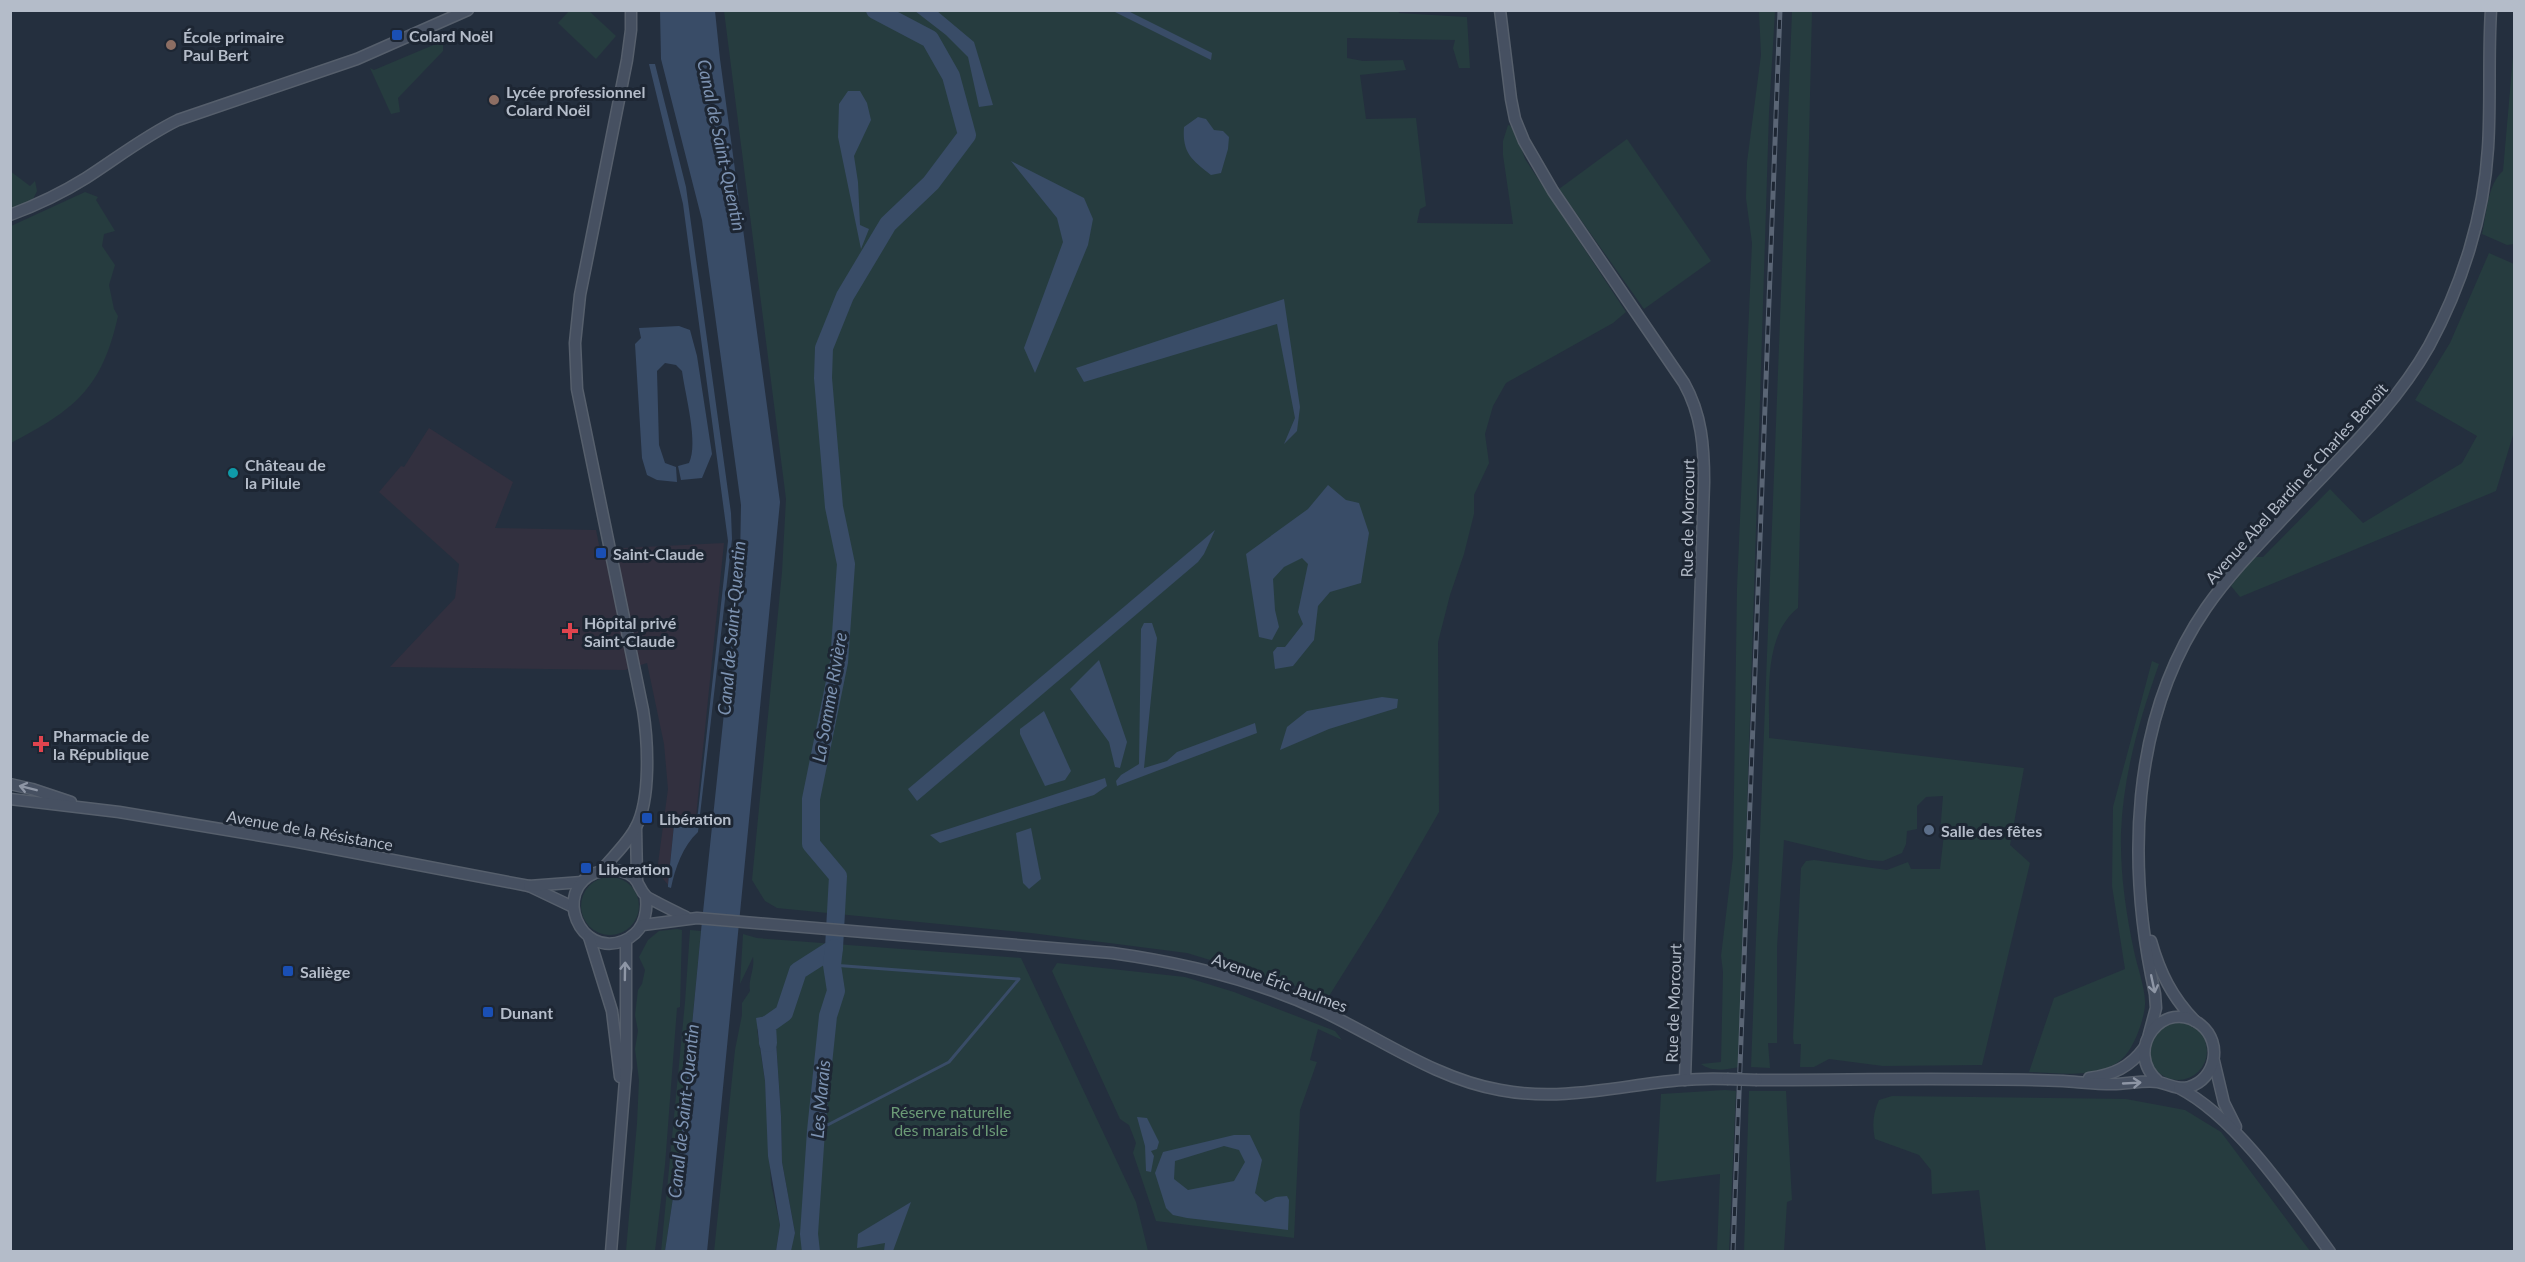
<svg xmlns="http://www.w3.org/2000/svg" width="2525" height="1262" font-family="Lato,sans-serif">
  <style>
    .medical { fill: #32303f }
    .green { fill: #263c3f }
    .water { fill: #394c67; fill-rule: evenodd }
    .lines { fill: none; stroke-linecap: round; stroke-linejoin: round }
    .stream { stroke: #394c67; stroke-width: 3 }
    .river { stroke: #394c67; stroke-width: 18 }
    .secondary-casing { stroke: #565f6c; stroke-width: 13 }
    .secondary { stroke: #465061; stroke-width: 10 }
    .rail-casing { stroke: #5a6575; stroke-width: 5 }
    .rail { stroke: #1d2633; stroke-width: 3; stroke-dasharray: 9; stroke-linecap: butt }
    .secondary-bridge-casing { stroke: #565f6c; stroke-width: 13; stroke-linecap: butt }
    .secondary-bridge { stroke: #465061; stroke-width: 10 }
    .oneway { stroke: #8e96a5 }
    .transit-dot { fill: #1a4fb4; stroke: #1d2633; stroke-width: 2 }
    .education-dot { fill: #8d6e63; stroke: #1d2633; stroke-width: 2 }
    .culture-dot { fill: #0f9aa8; stroke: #1d2633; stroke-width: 2 }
    .health-dot { fill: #e0444e; stroke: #1d2633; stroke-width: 2 }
    .service-dot { fill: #5c6f8a; stroke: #1d2633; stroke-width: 2 }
    .labels { text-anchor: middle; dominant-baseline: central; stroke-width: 6; stroke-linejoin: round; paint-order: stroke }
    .poi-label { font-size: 16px; font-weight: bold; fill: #b4bcc9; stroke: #1d2633; text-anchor: start }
    .street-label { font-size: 16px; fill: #b4bcc9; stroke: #1d2633 }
    .park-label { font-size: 16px; fill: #6b9a76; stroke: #1d2633 }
    .water-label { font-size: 18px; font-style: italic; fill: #7c92b1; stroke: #1d2633 }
  </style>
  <rect width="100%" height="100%" fill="#242f3e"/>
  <!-- medical -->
  <polygon class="medical" points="429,428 513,482 495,528 596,530 602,560 623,548 724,543 695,827 674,825 668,885 657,871 668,789 664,744 647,663 625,670 390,667 455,598 459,564 379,492 401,466 404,467"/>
  <!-- green -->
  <g class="green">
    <polygon points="1398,10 1399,13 1467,17 1470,68 1459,68 1453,48 1455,40 1347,38 1347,58 1363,61 1403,60 1406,70 1360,75 1366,119 1416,118 1426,206 1420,209 1417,223 1513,224 1503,155 1503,141 1508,125 1514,127 1525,159 1626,312 1613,323 1506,383 1493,406 1485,434 1489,463 1474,495 1474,514 1464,554 1450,595 1438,642 1439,812 1381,913 1329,996 1187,953 1031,933 777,908 765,901 752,880 782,572 786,499 724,11"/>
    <polygon points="569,11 589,11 616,36 596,59 558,23"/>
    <path d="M1759,11H1775L1769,113L1739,1067C1725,1070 1712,1072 1701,1064L1721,1062L1723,972L1721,956L1733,857L1737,588L1752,243L1746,198L1747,162L1761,55Z"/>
    <path d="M1792,11H1812L1798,608C1762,636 1770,697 1769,738L2024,768L2010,845L2030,863L1982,1065L1883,1066L1829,1059L1814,1067H1800L1801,1044H1794L1793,1038L1801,868L1806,861L1814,860L1887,870L1908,862L1911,869H1940L1944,834L1940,833L1943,796L1926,797L1917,806V829L1907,831L1906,844L1902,853L1883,861L1868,860L1784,840L1777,947V1043H1768L1770,1068L1751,1067Z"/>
    <polygon points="443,41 443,51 398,98 400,112 391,114 370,68 374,70"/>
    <path d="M2513,56L2514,244L2507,245L2482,234C2487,213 2487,185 2503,171Z"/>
    <polygon points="1627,139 1711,261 1644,309 1559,189"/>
    <polygon points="10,171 30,186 35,181 37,191 32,201 10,211"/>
    <path d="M85,192L98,197L96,200L115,231L104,234L102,246L115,265L109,285L114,309L118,316C102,389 74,410 11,443V226Z"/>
    <polygon points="2489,253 2514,264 2514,432 2496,491 2240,597 2231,586 2254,557 2263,557 2330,489 2363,523 2462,463 2477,436 2415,400 2450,343"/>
    <path d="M2152,661L2159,664C2140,718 2123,775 2121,833C2120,873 2126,913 2134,951C2137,966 2146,990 2145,1005C2144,1019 2136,1041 2128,1052C2108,1081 2059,1073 2029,1072L2054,998L2125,969L2112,886L2113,807Z"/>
    <circle cx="610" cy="906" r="29"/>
    <polygon points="677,929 682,930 680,1007 677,1008 665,1165 655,1251 626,1251 637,1123 639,1080 635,1049 638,1031 635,1015 638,990 642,984 645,970 639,957 648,940 659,931"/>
    <polygon points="690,930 701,931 680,1151 665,1251 661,1252 685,1002"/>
    <path d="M743,934L757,938L1021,958L1136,1202L1148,1251H787L795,1233L782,1162L781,1116L775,1026L757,1029L765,1081L771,1184L780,1225L776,1251L714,1252L735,1050L742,1015V1003L750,991C748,979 755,969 753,957L740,984Z"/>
    <polygon points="1057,963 1185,977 1234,992 1335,1031 1342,1040 1318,1029 1310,1060 1317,1062 1300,1110 1294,1238 1156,1221 1133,1153 1136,1143 1129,1125 1120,1119 1052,971"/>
    <circle cx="2178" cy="1051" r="29"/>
    <polygon points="1725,1090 1736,1091 1729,1251 1717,1252 1720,1174 1656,1182 1661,1094"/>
    <polygon points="1749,1091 1786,1091 1792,1200 1787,1202 1784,1251 1744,1251"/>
    <path d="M1892,1096L2126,1099L2185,1110L2221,1132L2310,1251H1986L1979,1190L1932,1194L1931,1170L1919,1155L1875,1139C1872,1125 1873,1113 1879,1100Z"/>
  </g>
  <!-- water -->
  <g class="water">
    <polygon points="660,11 715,11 720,59 780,502 707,1252 665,1251 680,1151 701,931 740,561 741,505 702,220 661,59"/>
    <polygon points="915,11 937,11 974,42 993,105 979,107 968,57 946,35"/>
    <polygon points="1113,11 1128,11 1212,53 1211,60"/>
    <path d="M649,64H655L686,187L731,513L732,539L698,832C683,846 675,868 671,888L668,887V885L674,825L695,827L698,812L728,541L683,204Z"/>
    <polygon points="848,91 860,91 867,103 871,120 854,156 858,182 860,225 869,229 861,249 838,137 839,104"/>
    <path d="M1198,117L1206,119L1214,130L1223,131L1229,137L1228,149L1221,173L1211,175C1192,160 1182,153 1184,127Z"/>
    <polygon points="1011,161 1084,198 1093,219 1088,245 1035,373 1024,348 1063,242 1057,218"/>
    <polygon points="1284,299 1300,407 1297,431 1284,444 1295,418 1277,324 1084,382 1076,368"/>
    <path d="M679,326L690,330L697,356L712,454L702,478L681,480L678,466L689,463C699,444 685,394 682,371L676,365L665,363L657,371L659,445L665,463L676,467L677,482L657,480L647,475L642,458L635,344L641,338L639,328Z"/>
    <polygon points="1328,485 1346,500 1359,503 1369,533 1361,583 1330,592 1318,606 1314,640 1293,666 1275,669 1273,652 1277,647 1285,647 1303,624 1298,612 1308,564 1302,558 1284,567 1273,579 1275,610 1279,627 1272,640 1259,637 1246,554 1308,509"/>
    <polygon points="1215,530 1204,554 1198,562 917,801 908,789"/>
    <polygon points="1144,623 1152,623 1157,638 1144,768 1167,761 1177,752 1255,723 1257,733 1117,786 1116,781 1121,775 1139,764 1141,629"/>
    <polygon points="1099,660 1127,742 1120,768 1115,767 1109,742 1070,689"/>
    <polygon points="1382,697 1398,699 1397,708 1329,729 1280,750 1287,727 1307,711"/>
    <polygon points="1044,711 1071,771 1065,780 1045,786 1020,734 1020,729"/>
    <polygon points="1105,778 1107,786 1094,795 940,843 930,835"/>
    <polygon points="1031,828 1041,879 1029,889 1023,883 1016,833"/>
    <polygon points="766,1016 775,1026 781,1116 782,1162 795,1233 791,1251 776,1251 780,1225 768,1156 765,1081 756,1018"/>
    <polygon points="1137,1117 1147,1118 1159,1142 1157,1149 1151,1151 1154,1156 1151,1172 1146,1171 1145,1146"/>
    <path d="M1234,1135H1250L1262,1160L1255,1193L1265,1202L1276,1197L1287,1196L1289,1200L1288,1230L1187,1218L1173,1215L1166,1208L1155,1173L1163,1152ZM1224,1146L1239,1150L1245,1162L1234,1181L1188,1190L1174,1179L1175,1161Z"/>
    <polygon points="911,1202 893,1251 884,1251 885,1243 857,1248 858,1234"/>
  </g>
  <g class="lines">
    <!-- stream -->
    <polyline class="stream" points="816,1131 949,1062 1019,979 832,965"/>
    <!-- river -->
    <g class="river">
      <polyline points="768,1043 767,1025 784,1013 798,971 834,948 838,876 811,844 811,799 839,662 846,564 834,507 823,378 824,348 845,296 888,224 931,183 967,135 951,76 930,39 875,10"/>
      <polyline points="811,1252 809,1234 816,1131 828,1016 836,991 832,965 834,948"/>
    </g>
    <defs>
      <g id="secondary">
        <path d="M1500,10L1511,99L1515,119L1524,141L1553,191L1684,383C1702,415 1704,447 1704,482L1685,1080"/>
        <path d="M10,215C37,205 62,193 86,178C117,158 145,136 178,120L357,59L468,10"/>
        <polyline points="10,784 32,789 71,802"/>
        <polyline points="10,799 119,812 298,842 529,886 573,907"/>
        <polyline points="636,827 637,880"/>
        <path d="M601,871C612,857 628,843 636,827C651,799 648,741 643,710L577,389L575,343L580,295L627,60L631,30V10"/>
        <polyline points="529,886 582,882"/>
        <path d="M646,896C648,915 643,933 623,941C580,958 552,891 595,873C603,870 612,869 621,871C641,877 636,886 646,896C649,899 680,914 686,917"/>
        <path d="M643,925L697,918L1112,953C1184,963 1256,980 1322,1011C1380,1038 1436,1079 1500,1090C1578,1105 1651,1075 1727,1079"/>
        <polyline points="589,937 612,1011 620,1077"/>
        <path d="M2151,941C2160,973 2172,997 2195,1021"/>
        <path d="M2149,1034L2156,1008L2155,994C2127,867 2129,720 2206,608C2231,572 2262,541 2292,509C2340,457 2394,408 2429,346C2462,285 2484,216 2488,148C2491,102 2488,56 2491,10"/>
        <polyline points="2214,1061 2224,1103 2236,1127"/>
        <path d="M2089,1078C2113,1075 2130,1067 2144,1048"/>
        <path d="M1757,1080C1859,1080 1961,1077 2063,1081C2079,1082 2096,1084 2113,1084C2127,1084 2144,1080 2158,1082C2169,1084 2176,1090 2189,1087C2216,1079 2223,1043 2201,1025C2165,996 2121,1050 2159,1082"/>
        <path d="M2179,1088C2237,1118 2291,1199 2330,1252"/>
        <polyline points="611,1252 626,1068 626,940"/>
      </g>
    </defs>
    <!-- secondary casing -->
    <use href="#secondary" class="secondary-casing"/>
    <!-- secondary -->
    <use href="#secondary" class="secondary"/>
    <defs>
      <polyline id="rail" points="1733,1252 1780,10"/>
    </defs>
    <!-- rail casing -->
    <use href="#rail" class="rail-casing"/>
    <!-- rail -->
    <use href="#rail" class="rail"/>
    <defs>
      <polyline id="secondary-bridge" points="1727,1079 1757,1080"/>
    </defs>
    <!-- secondary-bridge casing -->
    <use href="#secondary-bridge" class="secondary-bridge-casing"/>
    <!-- secondary-bridge -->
    <use href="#secondary-bridge" class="secondary-bridge"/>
  </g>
  <!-- one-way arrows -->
  <defs><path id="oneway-shaft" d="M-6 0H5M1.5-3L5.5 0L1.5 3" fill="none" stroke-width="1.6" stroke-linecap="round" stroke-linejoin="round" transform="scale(1.5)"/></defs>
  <g class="oneway">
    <use href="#oneway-shaft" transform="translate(28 788) rotate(-166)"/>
    <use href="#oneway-shaft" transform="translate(625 971) rotate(-89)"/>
    <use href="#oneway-shaft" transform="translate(2153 984) rotate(78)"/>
    <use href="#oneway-shaft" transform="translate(2132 1083) rotate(-3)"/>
  </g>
  <!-- markers -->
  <g class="transit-dot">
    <rect x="391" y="29" width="12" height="12" rx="3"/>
    <rect x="595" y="547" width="12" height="12" rx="3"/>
    <rect x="641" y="812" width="12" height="12" rx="3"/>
    <rect x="580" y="862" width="12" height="12" rx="3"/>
    <rect x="282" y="965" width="12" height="12" rx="3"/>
    <rect x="482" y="1006" width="12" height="12" rx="3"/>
  </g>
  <g class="education-dot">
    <circle cx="171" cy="45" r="6"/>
    <circle cx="494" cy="100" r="6"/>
  </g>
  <circle class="culture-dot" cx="233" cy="473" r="6"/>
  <g class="health-dot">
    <path d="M567 622h6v6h6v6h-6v6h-6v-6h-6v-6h6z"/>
    <path d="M38 735h6v6h6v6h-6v6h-6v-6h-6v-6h6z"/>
  </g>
  <circle class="service-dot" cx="1929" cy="830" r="6"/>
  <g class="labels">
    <!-- poi labels -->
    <g class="poi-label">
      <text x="409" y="35">Colard Noël</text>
      <text x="183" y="36">École primaire<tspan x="183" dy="18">Paul Bert</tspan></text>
      <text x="506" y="91">Lycée professionnel<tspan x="506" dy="18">Colard Noël</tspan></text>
      <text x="245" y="464">Château de<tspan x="245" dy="18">la Pilule</tspan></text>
      <text x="613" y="553">Saint-Claude</text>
      <text x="584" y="622">Hôpital privé<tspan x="584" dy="18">Saint-Claude</tspan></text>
      <text x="53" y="735">Pharmacie de<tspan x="53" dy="18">la République</tspan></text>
      <text x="659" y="818">Libération</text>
      <text x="1941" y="830">Salle des fêtes</text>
      <text x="598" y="868">Liberation</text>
      <text x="300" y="971">Saliège</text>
      <text x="500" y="1012">Dunant</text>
    </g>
    <!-- street labels -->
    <g class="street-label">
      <text transform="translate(2296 483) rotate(-48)">Avenue Abel Bardin et Charles Benoït</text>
      <text transform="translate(1687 518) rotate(-89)">Rue de Morcourt</text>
      <text transform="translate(310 830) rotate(10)">Avenue de la Résistance</text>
      <text transform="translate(1280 982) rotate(20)">Avenue Éric Jaulmes</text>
      <text transform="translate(1673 1003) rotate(-88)">Rue de Morcourt</text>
    </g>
    <!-- park labels -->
    <g class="park-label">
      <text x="951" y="1111">Réserve naturelle<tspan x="951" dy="18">des marais d'Isle</tspan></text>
    </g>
    <!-- water labels -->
    <g class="water-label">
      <text transform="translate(722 145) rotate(78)">Canal de Saint-Quentin</text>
      <text transform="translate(731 628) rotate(-85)">Canal de Saint-Quentin</text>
      <text transform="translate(829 697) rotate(-80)">La Somme Rivière</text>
      <text transform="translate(820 1099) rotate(-85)">Les Marais</text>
      <text transform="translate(683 1111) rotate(-84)">Canal de Saint-Quentin</text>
    </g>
  </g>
  <!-- border -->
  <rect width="2525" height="1262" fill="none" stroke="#b4bcc9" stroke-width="24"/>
</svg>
